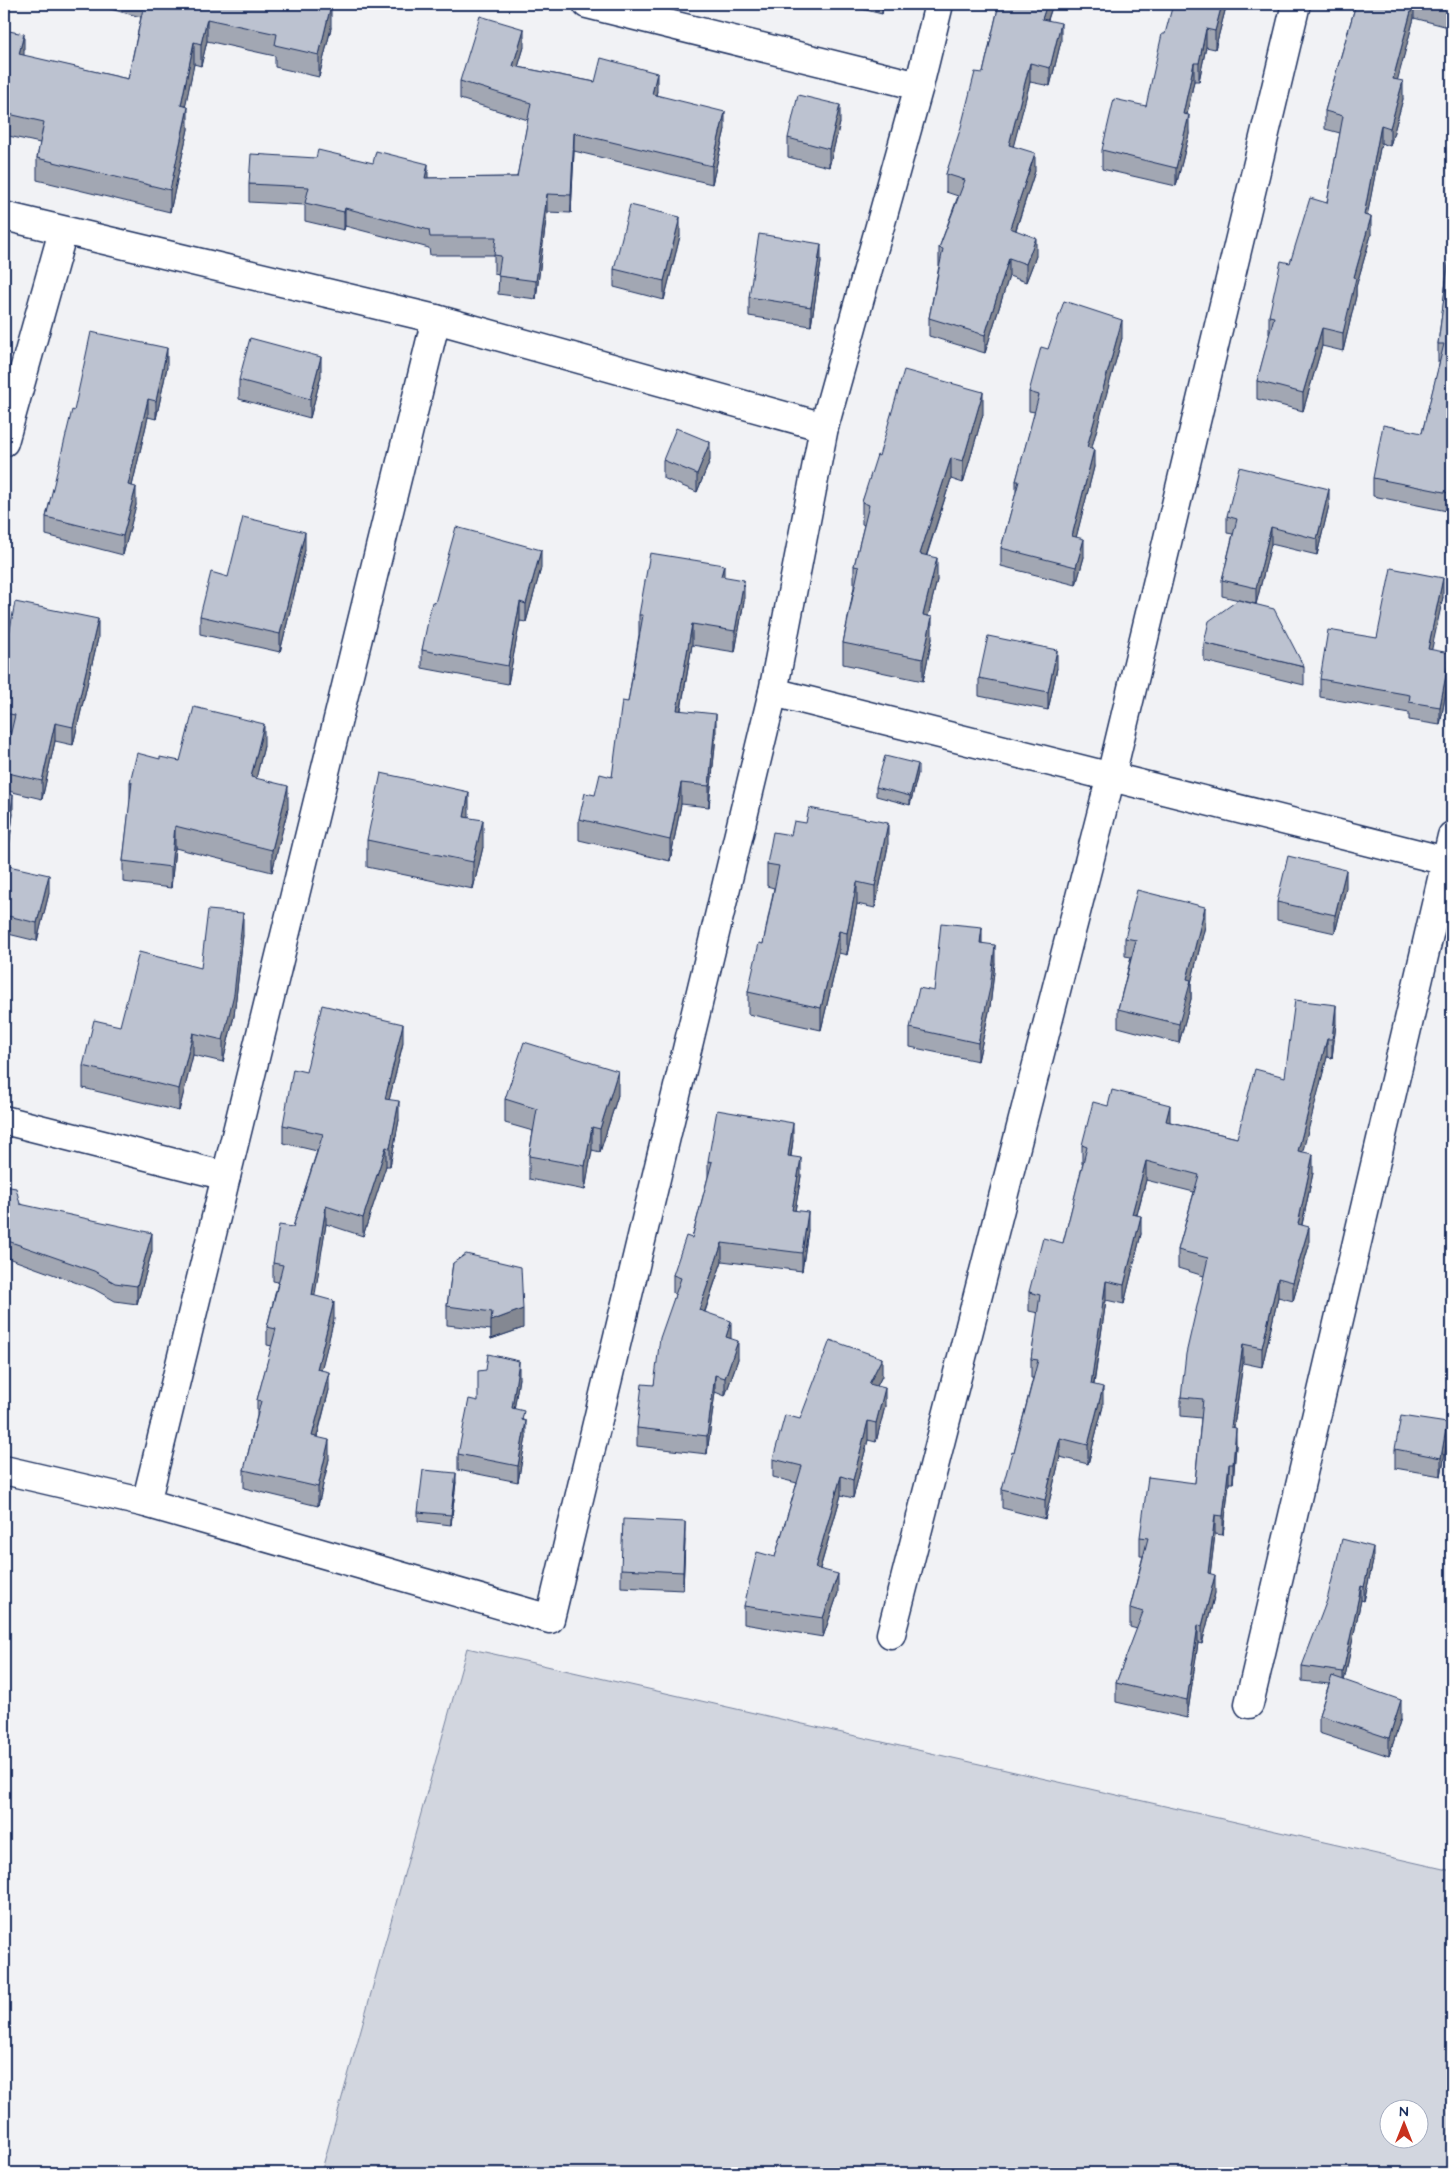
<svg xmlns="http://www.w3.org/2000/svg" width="1456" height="2177" font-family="'Architects Daughter',sans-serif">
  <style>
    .green { fill: #d2d6df; stroke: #76829e; fill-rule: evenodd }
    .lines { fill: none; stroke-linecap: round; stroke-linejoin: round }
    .minor-casing { stroke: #1b2f5e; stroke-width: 31 }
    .minor { stroke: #fff; stroke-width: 28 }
    .wall { fill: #a2a7b3; stroke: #1b2f5e }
    .shaded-wall { fill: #848892; stroke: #1b2f5e }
    .building { fill: #bcc2d0; stroke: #1b2f5e }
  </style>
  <rect width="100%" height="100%" fill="#f1f2f5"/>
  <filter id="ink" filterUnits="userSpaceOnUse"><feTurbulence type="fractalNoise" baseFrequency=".02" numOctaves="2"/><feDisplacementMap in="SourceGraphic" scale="10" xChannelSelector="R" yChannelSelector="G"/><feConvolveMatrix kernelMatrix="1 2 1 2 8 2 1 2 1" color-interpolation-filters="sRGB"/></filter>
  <g filter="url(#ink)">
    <!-- green -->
    <path class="green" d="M467,1648L1452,1871V2173H321ZM1388,2110H1418V2140H1388Z"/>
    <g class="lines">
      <defs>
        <g id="minor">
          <polyline points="587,4 919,86"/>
          <polyline points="4,216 436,319 824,427"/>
          <polyline points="4,442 63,231"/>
          <polyline points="773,692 1446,861"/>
          <polyline points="4,1120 226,1176"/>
          <polyline points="4,1470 146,1503 550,1619 773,692 824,427 919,86 939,4"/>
          <polyline points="146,1503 436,319"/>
          <polyline points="891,1634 1111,776 1296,4"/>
          <polyline points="1249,1704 1452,836"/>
        </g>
      </defs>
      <!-- minor casing -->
      <use href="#minor" class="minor-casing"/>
      <!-- minor -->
      <use href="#minor" class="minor"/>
    </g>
    <!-- wall -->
    <g class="wall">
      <polygon points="91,4 325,4 331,28 319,77 275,67 275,56 207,41 201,66 194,64 185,106 188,129 170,212 37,180 37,158 40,143 4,135 4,30 24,56 128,79 141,17"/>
      <polygon points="842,4 884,4 882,14"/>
      <polygon points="999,4 1053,4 1048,20 1061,41 1050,86 1030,82 1013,146 1035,171 1016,230 1036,256 1026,282 1009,276 985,353 929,336 929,318 939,266 939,248 958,196 946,192 946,174 983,73"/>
      <polygon points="1226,4 1226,7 1215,49 1206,47 1199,81 1194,81 1187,115 1189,134 1176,186 1102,169 1102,150 1146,106"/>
      <polygon points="1356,4 1452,4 1452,28 1414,18 1397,80 1403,99 1390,146 1381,143 1367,216 1371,235 1356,287 1356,296 1343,351 1322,346 1303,411 1257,399 1257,381 1270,334 1269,334 1269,316 1290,263 1327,203 1340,133 1325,129 1325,111"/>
      <polygon points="524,47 518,67 595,82 657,91 656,95 725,129 712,184 574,151 571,213 547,212 536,299 498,294 499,274 494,273 494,255 430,255 429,248 345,226 344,230 305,221 305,205 249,202 249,184 428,178 517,177 528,120 460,99 460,81"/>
      <polygon points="840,123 829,167 788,157 788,138"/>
      <polygon points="1452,234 1452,520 1447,519 1447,511 1373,496 1373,478 1422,433 1440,362 1438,362 1438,344"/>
      <polygon points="680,236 664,300 614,287 614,269"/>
      <polygon points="821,262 811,326 749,316 749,297"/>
      <polygon points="1122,338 1091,448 1094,467 1076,537 1084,557 1076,585 1001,566 1001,548 1016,493 1016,481 1035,412 1029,411 1029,392 1048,349"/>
      <polygon points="167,367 156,419 148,417 132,486 136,505 123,555 46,535 46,517 74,411"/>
      <polygon points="321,376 310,418 239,399 239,380"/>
      <polygon points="983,414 963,483 951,479 927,555 937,580 928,616 932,639 923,681 843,664 843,643 854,587 854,566 864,525 862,524 862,502 879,456"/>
      <polygon points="663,460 710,460 697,492 663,478"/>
      <polygon points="1329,505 1317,555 1271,544 1256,604 1222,596 1222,580 1233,534 1227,533 1227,516"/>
      <polygon points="305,550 280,652 200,634 200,616 228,577"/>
      <polygon points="541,568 526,622 520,621 508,684 422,668 422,650 435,603"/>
      <polygon points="724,577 744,601 735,652 692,645 681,710 716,735 709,807 681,804 670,861 579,840 579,819 595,795 612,777 628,702 639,635 639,615"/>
      <polygon points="1443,597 1431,649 1450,671 1440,725 1409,720 1409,713 1320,697 1320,679 1377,638"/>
      <polygon points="98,638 73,745 55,741 42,799 4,790 4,762 11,732 4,731 4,662"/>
      <polygon points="1204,643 1304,667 1304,685 1204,661"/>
      <polygon points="1057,668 1048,710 979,696 979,678"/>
      <polygon points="264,746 256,778 288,808 272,872 175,848 171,888 123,882 123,861 130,802 130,782 160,759 180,761"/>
      <polygon points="918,773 910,805 876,796 876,787"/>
      <polygon points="4,794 13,814 7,865 49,893 37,941 4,933"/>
      <polygon points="791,835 888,846 875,908 857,904 847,955 839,953 821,1030 748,1014 748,992 763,944 774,888 767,886 767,864"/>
      <polygon points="367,840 483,847 473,889 367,867"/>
      <polygon points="1346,888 1335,933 1277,920 1277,902"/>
      <polygon points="1205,926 1191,983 1191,999 1179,1043 1118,1027 1118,1009 1131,957 1125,956 1125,938"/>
      <polygon points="243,935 234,1016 223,1062 193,1055 179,1111 83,1088 83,1066 120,1026 201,968"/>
      <polygon points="982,943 995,963 990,1007 978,1061 910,1047 910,1028 934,991"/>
      <polygon points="1336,1024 1332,1058 1327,1057 1302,1152 1313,1173 1302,1225 1309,1245 1293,1301 1278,1297 1262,1367 1243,1363 1234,1427 1236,1446 1233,1483 1229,1483 1223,1535 1215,1534 1210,1574 1215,1593 1202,1644 1198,1643 1187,1718 1116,1702 1116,1683 1137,1629 1130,1627 1130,1608 1143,1556 1140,1556 1140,1537 1195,1483 1201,1418 1181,1416 1181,1397 1204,1276 1178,1268 1178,1250 1194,1192 1146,1180 1137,1215 1141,1234 1124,1304 1106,1300 1094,1385 1103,1406 1088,1464 1060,1457 1045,1519 1002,1508 1002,1489 1014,1453 1033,1378 1031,1378 1031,1359 1038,1313 1029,1311 1029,1292 1063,1243 1083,1164 1082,1164 1082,1145 1170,1122 1237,1138 1285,1077"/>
      <polygon points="403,1043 389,1100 399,1120 390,1166 386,1166 363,1236 326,1224 314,1296 334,1319 321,1370 329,1390 317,1438 329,1459 318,1506 244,1488 244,1470 257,1416 257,1400 272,1346 267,1345 267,1327 278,1282 273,1281 273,1263 293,1227 317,1151 283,1143 283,1125 306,1072"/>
      <polygon points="618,1095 600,1152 592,1150 585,1190 529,1179 529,1156 533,1131 505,1123 505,1099"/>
      <polygon points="793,1140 791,1157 801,1176 795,1211 808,1230 802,1271 722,1261 705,1312 731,1339 738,1359 725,1396 715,1392 707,1454 637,1446 637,1428 654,1385 675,1294 673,1293 673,1275 692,1238 708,1177 708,1161"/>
      <polygon points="4,1186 20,1204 152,1251 137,1304 115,1301 94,1289 5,1257 4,1261"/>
      <polygon points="453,1263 523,1328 491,1339 491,1330 447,1325 447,1306"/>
      <polygon points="882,1376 877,1386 885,1406 876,1442 868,1440 853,1498 841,1495 820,1569 838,1593 823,1637 744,1624 744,1606 775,1557 797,1483 773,1477 773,1459 800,1419"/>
      <polygon points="519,1378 514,1409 524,1421 526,1437 518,1482 458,1470 458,1454 478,1401"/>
      <polygon points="1452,1400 1452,1424 1449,1423 1449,1414"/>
      <polygon points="1447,1442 1441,1476 1395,1468 1395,1449"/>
      <polygon points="456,1482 451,1525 418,1521 418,1512"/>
      <polygon points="685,1540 683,1590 621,1587 621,1569"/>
      <polygon points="1373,1561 1364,1601 1361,1600 1344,1681 1401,1718 1389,1756 1319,1733 1319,1715 1329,1684 1302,1681 1302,1666"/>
    </g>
    <!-- shaded-wall -->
    <g class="shaded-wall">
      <polygon points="882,4 884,4 882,14"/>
      <polygon points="1047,4 1053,4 1042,37 1042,19"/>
      <polygon points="1222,4 1226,4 1226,7 1215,49 1215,31"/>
      <polygon points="1413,4 1414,4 1414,18 1393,97 1393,79"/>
      <polygon points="331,5 331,28 319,77 319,55"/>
      <polygon points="207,19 207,41 201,66 201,44"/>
      <polygon points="1061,23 1061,41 1050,86 1050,68"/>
      <polygon points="524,29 524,47 513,84 513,66"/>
      <polygon points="1206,29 1206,47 1199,81 1199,63"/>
      <polygon points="24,34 24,57 19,54"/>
      <polygon points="194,42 194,64 181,127 181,105"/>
      <polygon points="1030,63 1030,82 1009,163 1009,145"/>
      <polygon points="1194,63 1194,81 1183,132 1183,114"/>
      <polygon points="657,73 657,91 652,112 652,94"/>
      <polygon points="1403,81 1403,99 1390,146 1390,128"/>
      <polygon points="840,105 840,123 829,167 829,149"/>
      <polygon points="188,107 188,129 170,212 170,190"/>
      <polygon points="725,112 725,129 712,184 712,166"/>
      <polygon points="1189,115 1189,134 1176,186 1176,168"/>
      <polygon points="1381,125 1381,143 1364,233 1364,215"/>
      <polygon points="574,133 574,151 571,213 571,195"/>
      <polygon points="1035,153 1035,171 1010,247 1010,228"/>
      <polygon points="428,164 428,182 425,178"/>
      <polygon points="547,194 547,212 536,299 536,281"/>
      <polygon points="345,208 345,226 344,230 344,212"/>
      <polygon points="680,217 680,236 664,300 664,281"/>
      <polygon points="1371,217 1371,235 1356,287 1356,296 1343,351 1343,333 1354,277"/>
      <polygon points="1036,238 1036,256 1026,282 1026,264"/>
      <polygon points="821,244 821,262 811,326 811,307"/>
      <polygon points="1009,258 1009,276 985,353 985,335"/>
      <polygon points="1122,320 1122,338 1087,465 1087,447"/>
      <polygon points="1322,328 1322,346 1303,411 1303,393"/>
      <polygon points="167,348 167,367 156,419 156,401"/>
      <polygon points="321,357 321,376 310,418 310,399"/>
      <polygon points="983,392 983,414 963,483 963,461"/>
      <polygon points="148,399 148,417 128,503 128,485"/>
      <polygon points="710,442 710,460 697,492 697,474"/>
      <polygon points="1094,449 1094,467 1072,554 1072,536"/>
      <polygon points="951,458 951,479 920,575 920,554"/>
      <polygon points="136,487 136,505 123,555 123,536"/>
      <polygon points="1329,489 1329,505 1317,555 1317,539"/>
      <polygon points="1271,527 1271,544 1256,604 1256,588"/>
      <polygon points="305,532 305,550 280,652 280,634"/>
      <polygon points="1084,539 1084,557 1076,585 1076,567"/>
      <polygon points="541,550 541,568 526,622 526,604"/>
      <polygon points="937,558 937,580 923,637 923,615"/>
      <polygon points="724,565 724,586 721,576"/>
      <polygon points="1443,578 1443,597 1428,667 1428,649"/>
      <polygon points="744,580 744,601 735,652 735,631"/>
      <polygon points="520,602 520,621 508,684 508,666"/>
      <polygon points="932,617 932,639 923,681 923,659"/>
      <polygon points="98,619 98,638 73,745 73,727"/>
      <polygon points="692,624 692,645 677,731 677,710"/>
      <polygon points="1057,650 1057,668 1048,710 1048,692"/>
      <polygon points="1450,653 1450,671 1440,725 1440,707"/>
      <polygon points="716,714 716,735 709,807 709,786"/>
      <polygon points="55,723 55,741 42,799 42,781"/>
      <polygon points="264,724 264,746 251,799 251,777"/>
      <polygon points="918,764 918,773 910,805 910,796"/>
      <polygon points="681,783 681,804 670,861 670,840"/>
      <polygon points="288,786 288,808 272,872 272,850"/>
      <polygon points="469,792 469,818 464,817"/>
      <polygon points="13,795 13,814 4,883 4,865"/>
      <polygon points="483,820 483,847 473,889 473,862"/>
      <polygon points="888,823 888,846 875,908 875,886"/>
      <polygon points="175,826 175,848 171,888 171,867"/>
      <polygon points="1346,870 1346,888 1335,933 1335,915"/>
      <polygon points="49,875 49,893 37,941 37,923"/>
      <polygon points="857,882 857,904 847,955 847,933"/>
      <polygon points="1205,907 1205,926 1191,983 1191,999 1179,1043 1179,1024 1187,979"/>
      <polygon points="243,913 243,935 234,1016 223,1062 223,1040"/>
      <polygon points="982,927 982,945 980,943"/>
      <polygon points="839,931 839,953 821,1030 821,1008"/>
      <polygon points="995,945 995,963 990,1007 978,1061 978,1043"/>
      <polygon points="1336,1005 1336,1024 1332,1058 1332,1039"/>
      <polygon points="403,1024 403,1043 385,1117 385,1099"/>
      <polygon points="193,1033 193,1055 179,1111 179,1089"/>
      <polygon points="1327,1039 1327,1057 1298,1170 1298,1151"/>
      <polygon points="618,1071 618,1095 600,1152 600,1129"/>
      <polygon points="399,1101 399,1120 390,1166 390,1148"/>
      <polygon points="1170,1105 1170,1124 1166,1121"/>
      <polygon points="793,1123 793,1140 788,1174 788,1156"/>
      <polygon points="592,1127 592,1150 585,1190 585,1166"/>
      <polygon points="386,1147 386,1166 363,1236 363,1218"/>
      <polygon points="1313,1154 1313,1173 1298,1242 1298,1224"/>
      <polygon points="801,1158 801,1176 792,1228 792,1210"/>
      <polygon points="1146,1161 1146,1180 1132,1232 1132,1214"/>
      <polygon points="326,1206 326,1224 312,1314 312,1295"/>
      <polygon points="808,1212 808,1230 802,1271 802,1253"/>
      <polygon points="1141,1216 1141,1234 1124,1304 1124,1285"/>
      <polygon points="1309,1227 1309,1245 1293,1301 1293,1282"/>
      <polygon points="152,1233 152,1251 137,1304 137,1286"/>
      <polygon points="5,1240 5,1257 4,1261 4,1243"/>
      <polygon points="722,1243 722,1261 699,1328 699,1310"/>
      <polygon points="1278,1278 1278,1297 1262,1367 1262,1348"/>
      <polygon points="1106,1281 1106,1300 1091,1403 1091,1384"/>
      <polygon points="334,1301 334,1319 317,1387 317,1369"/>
      <polygon points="523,1309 523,1328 491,1339 491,1321"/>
      <polygon points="731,1321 731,1339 726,1337"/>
      <polygon points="738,1341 738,1359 725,1396 725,1378"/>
      <polygon points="1243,1344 1243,1363 1231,1446 1231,1427"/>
      <polygon points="882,1358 882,1376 869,1402 869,1384"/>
      <polygon points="519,1361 519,1378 512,1424 512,1408"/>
      <polygon points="329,1372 329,1390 312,1455 312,1436"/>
      <polygon points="715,1375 715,1392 707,1454 707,1436"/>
      <polygon points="1103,1387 1103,1406 1088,1464 1088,1445"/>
      <polygon points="885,1388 885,1406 876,1442 876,1423"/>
      <polygon points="526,1421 526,1437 518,1482 518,1466"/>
      <polygon points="868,1421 868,1440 853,1498 853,1480"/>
      <polygon points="1447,1423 1447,1442 1441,1476 1441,1458"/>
      <polygon points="1236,1428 1236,1446 1233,1483 1233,1464"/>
      <polygon points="1060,1438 1060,1457 1045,1519 1045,1500"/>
      <polygon points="329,1440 329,1459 318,1506 318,1487"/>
      <polygon points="1229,1464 1229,1483 1223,1535 1223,1516"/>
      <polygon points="456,1473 456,1482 451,1525 451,1515"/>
      <polygon points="841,1476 841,1495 815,1586 815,1568"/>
      <polygon points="1215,1515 1215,1534 1208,1592 1208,1573"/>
      <polygon points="685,1522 685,1540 683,1590 683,1572"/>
      <polygon points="1373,1547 1373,1561 1364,1601 1364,1587"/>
      <polygon points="838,1574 838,1593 823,1637 823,1618"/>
      <polygon points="1215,1575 1215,1593 1202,1644 1202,1626"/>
      <polygon points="1361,1586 1361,1600 1343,1686 1343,1672"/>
      <polygon points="1198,1625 1198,1643 1187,1718 1187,1700"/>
      <polygon points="1401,1700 1401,1718 1389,1756 1389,1738"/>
    </g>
    <!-- building -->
    <g class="building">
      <polygon points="144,4 325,4 331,5 319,55 275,45 277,34 207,19 201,44 194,42 181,105 188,107 170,190 37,158 44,122 4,113 4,30 24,34 19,54 128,79"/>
      <polygon points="999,4 1047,4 1042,19 1061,23 1050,68 1030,63 1009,145 1035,153 1010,228 1036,238 1026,264 1009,258 985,335 929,318 943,249 939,248 965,180 946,174 961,127 975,72 983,73"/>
      <polygon points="1173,4 1222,4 1215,31 1206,29 1199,63 1194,63 1183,114 1189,115 1176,168 1102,150 1114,99 1146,106 1162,34 1165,34"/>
      <polygon points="1356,4 1413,4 1393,79 1403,81 1390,128 1381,125 1364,215 1371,217 1354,277 1356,278 1343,333 1322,328 1303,393 1257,381 1274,317 1269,316 1281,261 1290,263 1310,198 1327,203 1343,116 1325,111"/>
      <polygon points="1427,4 1452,4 1452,10"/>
      <polygon points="480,16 524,29 513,66 595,82 601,58 657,73 652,94 725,112 712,166 574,133 571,195 547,194 536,281 498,276 501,256 494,255 496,237 430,237 429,230 345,208 344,212 305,203 309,187 249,184 251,154 316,158 318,150 373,163 376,151 428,164 425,178 517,177 531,103 460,81"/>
      <polygon points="798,95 840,105 829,149 788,138"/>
      <polygon points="630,205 680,217 664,281 614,269"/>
      <polygon points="759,234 821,244 811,307 749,297"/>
      <polygon points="1452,234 1452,502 1447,501 1449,493 1373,478 1383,425 1422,433 1444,344 1438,344"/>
      <polygon points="1064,301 1122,320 1087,447 1094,449 1072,536 1084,539 1076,567 1001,548 1019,481 1016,481 1039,395 1029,392 1041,347 1048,349"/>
      <polygon points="91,332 167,348 156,401 148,399 128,485 136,487 123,536 46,517 72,410 74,411"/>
      <polygon points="250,338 321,357 310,399 239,380"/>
      <polygon points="904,370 983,392 963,461 951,458 920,554 937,558 923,615 932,617 923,659 843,643 859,567 854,566 869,505 862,502 877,455 879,456"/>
      <polygon points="676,428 710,442 697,474 663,460"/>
      <polygon points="1239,467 1329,489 1317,539 1271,527 1256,588 1222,580 1237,519 1227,516"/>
      <polygon points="243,517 305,532 280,634 200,616 211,572 228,577"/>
      <polygon points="456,527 541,550 526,604 520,602 508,666 422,650 432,602 435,603"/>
      <polygon points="650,553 724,565 721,576 744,580 735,631 692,624 677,710 716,714 709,786 681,783 670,840 579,819 585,793 595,795 600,774 612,777 622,701 628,702 643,615 639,615"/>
      <polygon points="1391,568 1443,578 1428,649 1450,653 1440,707 1409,702 1410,695 1320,679 1328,630 1377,638"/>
      <polygon points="1238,600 1274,609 1304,667 1204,643 1209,621"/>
      <polygon points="15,602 98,619 73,727 55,723 42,781 4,772 4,762 15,715 4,713 4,662"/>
      <polygon points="988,636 1057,650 1048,692 979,678"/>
      <polygon points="194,707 264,724 251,777 288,786 272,850 175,826 171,867 123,861 132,782 130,782 137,753 160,759 160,757 180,761"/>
      <polygon points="885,756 918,764 910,796 876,787"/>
      <polygon points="381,773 469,792 464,817 483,820 473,862 367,840"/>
      <polygon points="4,794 13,795 4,865 49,875 37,923 4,915"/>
      <polygon points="809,808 888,823 875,886 857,882 847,933 839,931 821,1008 748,992 759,943 763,944 779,866 767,864 773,832 791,835 794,821 806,823"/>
      <polygon points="1288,856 1346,870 1335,915 1277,902"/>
      <polygon points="1137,890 1205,907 1187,979 1191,980 1179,1024 1118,1009 1136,940 1125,938"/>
      <polygon points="208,910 243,913 234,994 223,1040 193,1033 179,1089 83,1066 94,1020 120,1026 139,952 201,968"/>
      <polygon points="941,923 982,927 980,943 995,945 990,988 978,1043 910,1028 919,988 934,991"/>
      <polygon points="1295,1000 1336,1005 1332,1039 1327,1039 1298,1151 1313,1154 1298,1224 1309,1227 1293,1282 1278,1278 1262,1348 1243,1344 1231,1427 1236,1428 1233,1464 1229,1464 1223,1516 1215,1515 1208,1573 1215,1575 1202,1626 1198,1625 1187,1700 1116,1683 1143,1612 1130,1608 1148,1538 1140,1537 1148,1477 1195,1483 1203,1399 1181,1397 1186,1354 1208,1258 1178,1250 1199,1175 1146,1161 1132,1214 1141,1216 1124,1285 1106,1281 1091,1384 1103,1387 1088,1445 1060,1438 1045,1500 1002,1489 1012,1452 1014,1453 1038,1360 1031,1359 1040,1295 1029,1292 1043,1238 1063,1243 1087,1147 1082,1145 1093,1102 1108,1106 1112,1090 1170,1105 1166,1121 1237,1138 1255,1069 1285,1077"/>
      <polygon points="322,1005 403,1024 385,1099 399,1101 390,1148 386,1147 363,1218 326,1206 312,1295 334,1301 317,1369 329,1372 312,1436 329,1440 318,1487 244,1470 261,1401 257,1400 276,1329 267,1327 283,1265 273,1263 279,1225 293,1227 323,1134 283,1125 293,1069 306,1072"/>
      <polygon points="524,1042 618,1071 600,1129 592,1127 585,1166 529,1156 537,1109 505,1099"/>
      <polygon points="717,1110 793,1123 788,1156 801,1158 792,1210 808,1212 802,1253 722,1243 699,1310 731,1321 726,1337 738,1341 725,1378 715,1375 707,1436 637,1428 642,1384 654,1385 660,1338 681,1278 673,1275 686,1236 692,1238 712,1162 708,1161"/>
      <polygon points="4,1186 16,1188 20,1204 152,1233 137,1286 115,1283 94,1271 5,1240 4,1243"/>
      <polygon points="466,1254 521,1267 523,1309 491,1321 492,1312 447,1306 453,1263"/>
      <polygon points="830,1340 882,1358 869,1384 885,1388 876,1423 868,1421 853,1480 841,1476 815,1568 838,1574 823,1618 744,1606 757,1552 775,1557 802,1466 773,1459 785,1415 800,1419"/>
      <polygon points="488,1354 519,1361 512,1408 524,1411 522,1420 526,1421 518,1466 458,1454 469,1399 478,1401 478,1371 486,1370"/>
      <polygon points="1452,1400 1452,1415 1449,1414"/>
      <polygon points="1401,1416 1447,1423 1441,1458 1395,1449"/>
      <polygon points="423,1470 456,1473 451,1515 418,1512"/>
      <polygon points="623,1519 685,1522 683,1572 621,1569"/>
      <polygon points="1342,1539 1373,1547 1364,1587 1361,1586 1343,1672 1302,1666 1327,1600"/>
      <polygon points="1332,1676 1401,1700 1389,1738 1319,1715"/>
    </g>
  </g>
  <!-- margin -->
  <rect width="1456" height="2177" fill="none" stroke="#fff" stroke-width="20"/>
  <rect x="10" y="10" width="1436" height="2157" fill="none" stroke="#1b2f5e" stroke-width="2" filter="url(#ink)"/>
  <!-- north arrow -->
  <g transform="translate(1404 2124)"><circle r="24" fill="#ffffff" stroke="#a4acbf"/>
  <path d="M0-4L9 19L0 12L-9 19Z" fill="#c8321e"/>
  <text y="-8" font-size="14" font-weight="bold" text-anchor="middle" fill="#1b2f5e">N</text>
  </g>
</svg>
